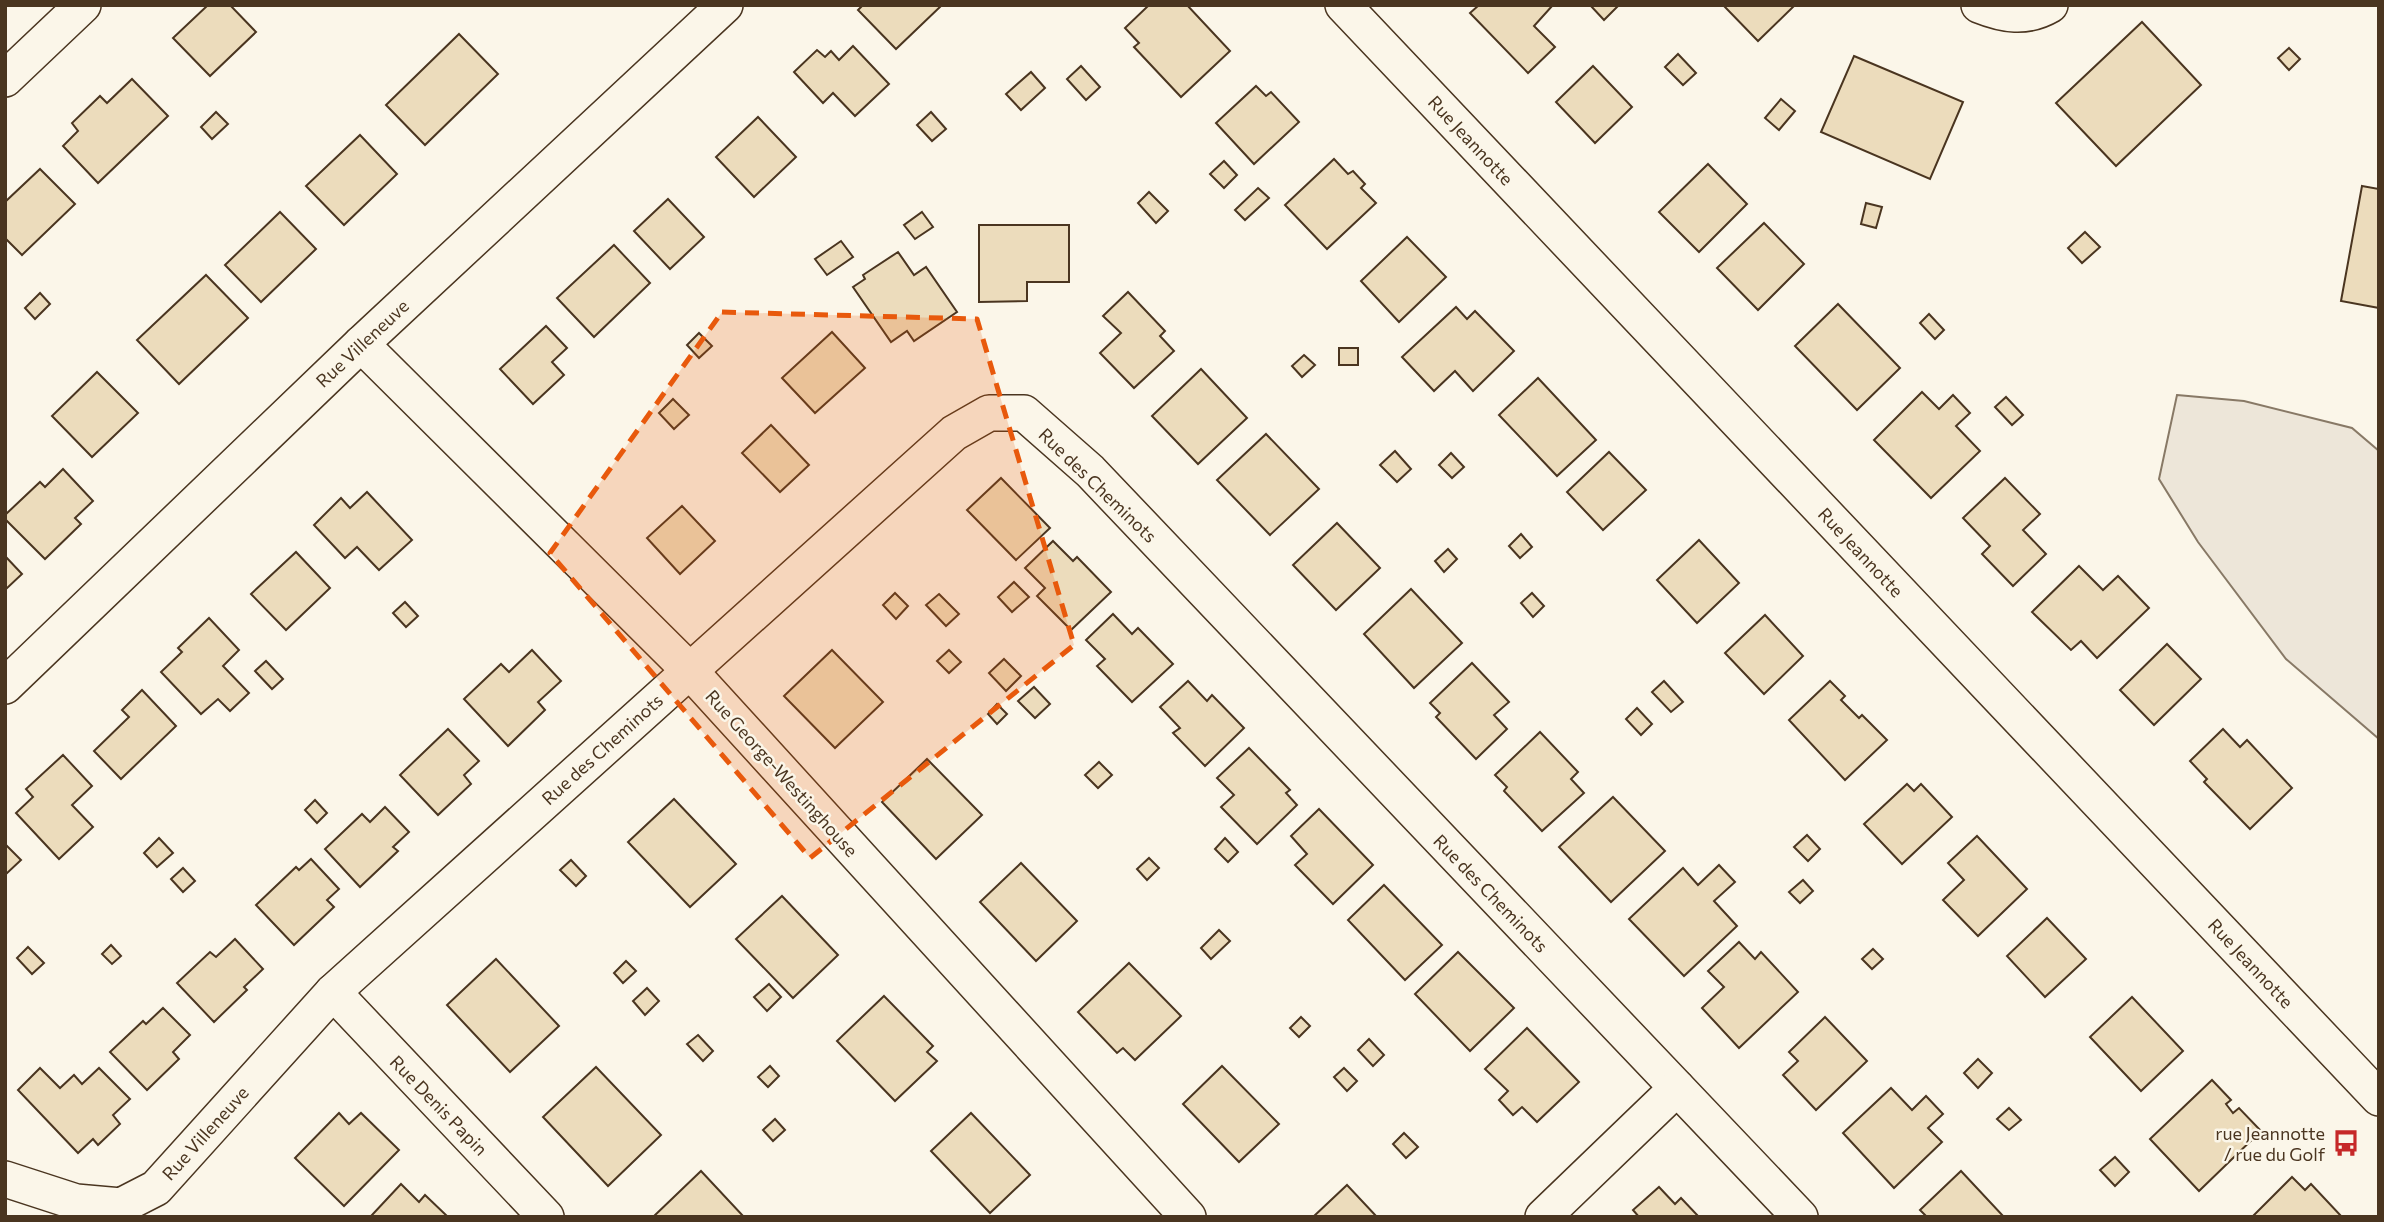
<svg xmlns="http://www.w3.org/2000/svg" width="2384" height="1222" font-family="Commissioner,sans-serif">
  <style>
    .green { fill: #ede6d9; stroke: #887966; stroke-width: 2 }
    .building { fill: #ecdcbc; stroke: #4a3520; stroke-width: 2 }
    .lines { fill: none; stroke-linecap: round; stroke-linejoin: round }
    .street-casing { stroke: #4a3520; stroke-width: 38 }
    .street { stroke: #fbf6e9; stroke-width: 35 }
    .marked { fill: #e8590c; fill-opacity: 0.2; stroke: #e8590c; stroke-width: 5; stroke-dasharray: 14 9; stroke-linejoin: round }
    .labels { text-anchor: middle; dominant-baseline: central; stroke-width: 5; stroke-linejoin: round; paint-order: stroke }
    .street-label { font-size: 18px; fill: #4a3520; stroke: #fbf6e9 }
    .poi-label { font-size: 18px; fill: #4a3520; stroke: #fbf6e9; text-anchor: end }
  </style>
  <rect width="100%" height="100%" fill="#fbf6e9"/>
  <!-- green -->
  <polygon class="green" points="2177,395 2244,401 2352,428 2379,451 2379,739 2286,659 2198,542 2159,479"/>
  <!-- building -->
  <g class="building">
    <polygon points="208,5 230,5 256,32 210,76 173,38"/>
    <polygon points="863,5 942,5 896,49 858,10"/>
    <polygon points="1149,5 1187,5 1230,51 1181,97 1134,47 1139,43 1125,28"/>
    <polygon points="1479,5 1553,5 1534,26 1555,47 1528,73 1470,13"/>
    <polygon points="1590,5 1619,5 1604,20"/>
    <polygon points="1723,5 1795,5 1758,41"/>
    <polygon points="2142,22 2201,85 2116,166 2056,103"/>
    <polygon points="459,34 498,74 425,145 386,105"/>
    <polygon points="853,46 889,84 855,116 833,93 823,103 794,72 817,50 825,57 831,51 839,60"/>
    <polygon points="2289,48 2300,59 2289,70 2278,58"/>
    <polygon points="1678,54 1696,73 1683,85 1665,67"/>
    <polygon points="1854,56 1963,102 1930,179 1821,132"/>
    <polygon points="1081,66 1100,87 1086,100 1067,79"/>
    <polygon points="1593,66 1632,107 1595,143 1556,102"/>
    <polygon points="1031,72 1045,88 1021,110 1006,94"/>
    <polygon points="132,79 168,116 98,183 63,146 78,131 72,123 100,96 107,103"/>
    <polygon points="1256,86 1266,96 1271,92 1299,122 1254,164 1216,123"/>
    <polygon points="1781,99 1795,111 1779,130 1765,118"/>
    <polygon points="216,112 228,124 212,139 201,127"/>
    <polygon points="931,112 946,129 932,141 917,125"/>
    <polygon points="758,117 796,157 754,197 716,157"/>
    <polygon points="360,135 397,174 344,225 306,186"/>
    <polygon points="1334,159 1348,174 1353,171 1365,184 1361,188 1376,203 1327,249 1285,205"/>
    <polygon points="1224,161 1237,175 1224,188 1210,174"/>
    <polygon points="1708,164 1747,204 1699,252 1659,212"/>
    <polygon points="40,169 75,204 22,255 5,238 5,202"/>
    <polygon points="2362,186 2379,189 2379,308 2341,301"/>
    <polygon points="1258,188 1269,198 1245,220 1235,210"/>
    <polygon points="1149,192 1168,211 1156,223 1138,203"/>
    <polygon points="668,199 704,237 670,269 634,231"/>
    <polygon points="1866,203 1882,207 1876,228 1861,224"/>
    <polygon points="280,212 316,249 261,302 225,265"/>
    <polygon points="922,212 933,227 915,239 904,225"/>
    <polygon points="1764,223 1804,264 1758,310 1717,268"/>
    <polygon points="979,225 1069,225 1069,282 1027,282 1027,301 979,302"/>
    <polygon points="2085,232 2100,247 2082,263 2068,248"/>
    <polygon points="1407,237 1446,277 1399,322 1361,281"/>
    <polygon points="841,241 853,257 827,275 815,259"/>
    <polygon points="614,245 650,283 594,337 557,298"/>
    <polygon points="898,252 914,275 926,267 957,312 914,341 907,331 891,342 853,287 865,279 863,275"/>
    <polygon points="206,275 248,318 179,384 137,340"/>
    <polygon points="1128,292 1165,331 1160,336 1174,351 1134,388 1100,353 1121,333 1103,316"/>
    <polygon points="40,293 50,304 35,319 25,308"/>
    <polygon points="1838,304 1900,368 1857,410 1795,346"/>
    <polygon points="1456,307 1467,319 1475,311 1514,351 1473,391 1455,371 1434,391 1402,357"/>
    <polygon points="1929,314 1944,330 1935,339 1920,323"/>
    <polygon points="546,326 567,348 552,362 564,375 533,404 500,369"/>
    <polygon points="832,332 865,368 815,413 782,378"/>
    <polygon points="699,333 712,346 699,358 687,345"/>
    <rect x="1339" y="348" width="19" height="17"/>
    <polygon points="1304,355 1315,365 1302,377 1292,366"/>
    <polygon points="1201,369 1247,418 1198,464 1152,416"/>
    <polygon points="97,372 138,413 92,457 52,416"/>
    <polygon points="1538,378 1596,440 1557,476 1499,415"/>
    <polygon points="1922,392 1939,409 1953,395 1970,413 1956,426 1980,451 1931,498 1874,440"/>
    <polygon points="2006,397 2023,415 2012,425 1995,407"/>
    <polygon points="673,399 689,415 674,429 659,413"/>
    <polygon points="771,425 809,465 780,492 742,453"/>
    <polygon points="1266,434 1319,489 1270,535 1217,480"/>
    <polygon points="1395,451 1411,469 1397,482 1380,465"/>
    <polygon points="1609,452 1646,490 1603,530 1567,492"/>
    <polygon points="1451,453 1464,467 1452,478 1439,465"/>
    <polygon points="63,469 93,501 75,518 81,524 45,559 5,519 5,515 40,482 45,487"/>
    <polygon points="1001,478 1050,528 1016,560 967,510"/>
    <polygon points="2005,478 2040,514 2023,530 2046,554 2013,586 1982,554 1990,546 1963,518"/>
    <polygon points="367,492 412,540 379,570 357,547 345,558 314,525 341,498 350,508"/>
    <polygon points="682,506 715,541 680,574 647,538"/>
    <polygon points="1337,523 1380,568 1336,610 1293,565"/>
    <polygon points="1521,534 1532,547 1520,558 1509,546"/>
    <polygon points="1699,540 1739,583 1697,623 1657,580"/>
    <polygon points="1053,541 1073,561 1077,557 1111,592 1071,630 1037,596 1045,588 1025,568"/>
    <polygon points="1448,549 1457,559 1444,572 1435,561"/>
    <polygon points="296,552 330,588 286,630 251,594"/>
    <polygon points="5,556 22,574 5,590"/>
    <polygon points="2079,566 2103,590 2118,576 2149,608 2097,658 2081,641 2071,650 2032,612"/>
    <polygon points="1014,582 1029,597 1012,612 998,597"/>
    <polygon points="1411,589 1462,643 1414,688 1364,634"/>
    <polygon points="895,593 908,606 896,619 883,605"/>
    <polygon points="1532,593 1544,606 1533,617 1521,603"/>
    <polygon points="939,594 959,614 946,626 926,605"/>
    <polygon points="405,602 418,616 406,627 393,613"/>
    <polygon points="1113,614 1132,634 1138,628 1173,664 1132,702 1097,666 1105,659 1086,640"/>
    <polygon points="1765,615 1803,656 1764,694 1725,653"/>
    <polygon points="209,618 239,650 223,666 249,693 230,711 218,699 201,714 161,672 182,652 178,648"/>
    <polygon points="2167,644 2201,679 2154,725 2120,690"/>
    <polygon points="532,650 561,681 538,702 545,710 508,746 464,699 501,664 509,672"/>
    <polygon points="832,650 883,702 835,748 784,696"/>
    <polygon points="949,650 961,662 949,673 937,661"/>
    <polygon points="1004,659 1021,676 1006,691 989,673"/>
    <polygon points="266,661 283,679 272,689 255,671"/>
    <polygon points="1472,663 1509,702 1494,715 1507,729 1476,759 1436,717 1440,713 1430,703"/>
    <polygon points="1188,681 1207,701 1212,695 1244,728 1205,766 1173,733 1180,728 1160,707"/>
    <polygon points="1664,681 1683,702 1671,712 1652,692"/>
    <polygon points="1830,681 1845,696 1841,700 1859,718 1862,715 1887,740 1845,780 1789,720"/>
    <polygon points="1034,687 1050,704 1035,718 1018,701"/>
    <polygon points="142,690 176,726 121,779 94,751 129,717 122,710"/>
    <polygon points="997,704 1007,714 997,724 988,714"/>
    <polygon points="1637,708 1652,724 1641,735 1626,719"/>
    <polygon points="448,729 479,761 464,775 471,784 438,815 400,775"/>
    <polygon points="2223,729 2240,747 2247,740 2292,788 2250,829 2204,782 2207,779 2190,761"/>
    <polygon points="1540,732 1578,772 1571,779 1584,793 1542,831 1504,791 1507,787 1495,775"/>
    <polygon points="1249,748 1290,790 1286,793 1297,805 1257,844 1221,807 1234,795 1217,778"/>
    <polygon points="63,755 92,786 72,805 93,827 59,859 16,813 33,797 26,789"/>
    <polygon points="927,759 982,815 936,859 882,802"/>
    <polygon points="1099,762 1112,775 1098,788 1085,775"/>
    <polygon points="1907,784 1914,791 1921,784 1952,817 1902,864 1864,824"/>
    <polygon points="1613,797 1665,851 1611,902 1559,847"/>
    <polygon points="674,799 736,864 690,907 628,842"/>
    <polygon points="315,800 327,813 317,823 305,810"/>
    <polygon points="385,807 409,832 393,847 398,851 360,887 325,849 362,814 370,822"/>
    <polygon points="1319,809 1373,865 1333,904 1295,865 1307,854 1291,836"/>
    <polygon points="1807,835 1820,849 1808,861 1794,847"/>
    <polygon points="1977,836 2027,889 1978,936 1943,900 1964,880 1948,863"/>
    <polygon points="159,838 173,853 157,867 144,853"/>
    <polygon points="1225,838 1238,852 1228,862 1215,849"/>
    <polygon points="5,844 21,860 5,875"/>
    <polygon points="1149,858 1159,868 1147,880 1137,869"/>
    <polygon points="311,859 339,889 327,900 334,907 294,945 256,905 296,867 299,870"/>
    <polygon points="571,860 586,876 576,886 560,870"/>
    <polygon points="1021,863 1077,921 1036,961 980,902"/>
    <polygon points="1719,865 1735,882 1714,901 1737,926 1684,976 1629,919 1683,868 1698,885"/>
    <polygon points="183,868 195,881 183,892 171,879"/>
    <polygon points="1803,880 1813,891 1800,903 1789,892"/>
    <polygon points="1384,885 1442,945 1405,980 1348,920"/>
    <polygon points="782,896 838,955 793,998 736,939"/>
    <polygon points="2047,918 2086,959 2045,997 2007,956"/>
    <polygon points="1219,930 1230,941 1211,959 1201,948"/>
    <polygon points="235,939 263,969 244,987 247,990 214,1022 177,983 210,952 216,957"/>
    <polygon points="1739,942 1755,959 1761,952 1798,992 1739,1048 1702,1008 1724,987 1708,971"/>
    <polygon points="111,945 121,956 112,964 102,954"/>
    <polygon points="28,947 44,963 32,974 17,958"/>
    <polygon points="1873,949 1883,959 1872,969 1862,959"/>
    <polygon points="1458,952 1514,1008 1470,1051 1415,994"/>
    <polygon points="496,959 559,1026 510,1072 447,1005"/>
    <polygon points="626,961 636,971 623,983 614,973"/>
    <polygon points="1129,963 1181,1016 1135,1060 1123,1048 1117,1053 1078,1012"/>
    <polygon points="769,984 781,997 767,1011 754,997"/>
    <polygon points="647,988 659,1001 645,1015 633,1001"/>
    <polygon points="884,996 933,1046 927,1052 937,1061 895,1101 837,1041"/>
    <polygon points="2132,997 2183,1051 2141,1091 2090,1037"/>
    <polygon points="163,1008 190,1035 173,1052 179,1059 147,1090 110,1052 143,1021 146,1024"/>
    <polygon points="1301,1017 1310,1026 1299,1037 1290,1028"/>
    <polygon points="1825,1017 1867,1061 1816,1110 1783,1075 1798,1061 1789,1052"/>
    <polygon points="1527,1028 1579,1082 1537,1122 1522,1107 1513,1115 1499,1100 1508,1091 1485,1069"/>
    <polygon points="698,1035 713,1051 703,1061 687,1044"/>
    <polygon points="1369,1039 1384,1055 1373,1066 1358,1050"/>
    <polygon points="1978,1059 1992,1073 1978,1088 1964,1073"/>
    <polygon points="770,1066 779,1076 768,1087 758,1077"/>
    <polygon points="1222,1066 1279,1124 1239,1162 1183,1104"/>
    <polygon points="596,1067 661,1135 608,1186 543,1117"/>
    <polygon points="40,1068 60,1088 74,1075 82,1084 99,1068 130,1099 113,1115 120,1124 98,1145 93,1139 78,1153 18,1090"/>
    <polygon points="1344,1068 1357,1081 1347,1091 1334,1077"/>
    <polygon points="2212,1080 2231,1100 2226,1104 2233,1113 2239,1108 2261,1131 2199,1191 2150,1139"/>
    <polygon points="1891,1088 1912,1110 1926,1096 1943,1114 1928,1128 1942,1142 1894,1188 1843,1133"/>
    <polygon points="2009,1108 2021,1120 2009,1130 1997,1119"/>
    <polygon points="339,1113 349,1124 361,1113 399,1150 344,1206 295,1158"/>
    <polygon points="971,1113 1030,1175 990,1213 931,1151"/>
    <polygon points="775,1119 785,1130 773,1141 763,1130"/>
    <polygon points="1404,1133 1418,1147 1406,1158 1393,1144"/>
    <polygon points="2115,1157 2129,1172 2115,1186 2100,1170"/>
    <polygon points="701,1171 744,1217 653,1217"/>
    <polygon points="1961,1171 2004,1217 1927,1217 1920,1210"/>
    <polygon points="2292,1177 2305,1190 2311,1184 2342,1217 2252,1217"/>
    <polygon points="401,1184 419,1202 425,1195 448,1217 374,1217 372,1215"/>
    <polygon points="1347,1185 1377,1217 1313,1217"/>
    <polygon points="1659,1187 1675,1204 1681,1198 1699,1217 1639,1217 1633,1210"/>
  </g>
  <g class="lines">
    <defs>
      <g id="street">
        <polyline points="1343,5 2379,1098"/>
        <path d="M1979,5C2004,15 2026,19 2050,5"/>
        <polyline points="5,79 83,5"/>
        <polyline points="361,344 689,670 1188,1217"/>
        <polyline points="5,686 361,344 725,5"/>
        <polyline points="333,992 546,1217"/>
        <polyline points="5,1179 76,1202 121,1206 156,1188 333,992 954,433 989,413 1024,413 1090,471 1800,1217"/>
        <polyline points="1543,1217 1677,1088"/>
      </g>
    </defs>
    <!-- street casing -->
    <use href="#street" class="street-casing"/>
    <!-- street -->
    <use href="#street" class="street"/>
  </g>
  <!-- marked area -->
  <path class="marked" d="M722,312L977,319L1074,645L810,858L550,553Z"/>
  <!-- icons -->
  <defs>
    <symbol id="bus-bare" viewBox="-9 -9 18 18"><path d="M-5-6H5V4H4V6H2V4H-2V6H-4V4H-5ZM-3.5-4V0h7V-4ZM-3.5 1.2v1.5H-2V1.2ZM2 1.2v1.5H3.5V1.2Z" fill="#c62828" stroke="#fbf6e9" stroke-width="2.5" paint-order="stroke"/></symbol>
  </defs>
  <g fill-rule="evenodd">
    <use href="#bus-bare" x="2327" y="1124" width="38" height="38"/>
  </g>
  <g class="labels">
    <!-- street labels -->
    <g class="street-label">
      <text transform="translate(1471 140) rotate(47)">Rue Jeannotte</text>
      <text transform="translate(362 343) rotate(-43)">Rue Villeneuve</text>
      <text transform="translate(1098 485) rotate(44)">Rue des Cheminots</text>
      <text transform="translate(1861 552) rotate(47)">Rue Jeannotte</text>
      <text transform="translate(602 749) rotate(-42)">Rue des Cheminots</text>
      <text transform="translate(782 773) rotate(48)">Rue George-Westinghouse</text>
      <text transform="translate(1491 893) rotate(46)">Rue des Cheminots</text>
      <text transform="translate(2251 963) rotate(47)">Rue Jeannotte</text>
      <text transform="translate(439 1105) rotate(46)">Rue Denis Papin</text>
      <text transform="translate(205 1133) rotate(-48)">Rue Villeneuve</text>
    </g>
    <!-- poi labels -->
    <g class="poi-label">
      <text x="2325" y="1133">rue Jeannotte<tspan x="2325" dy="21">/ rue du Golf</tspan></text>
    </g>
  </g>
  <!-- border -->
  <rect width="2384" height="1222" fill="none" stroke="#4a3520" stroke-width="14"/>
</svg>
